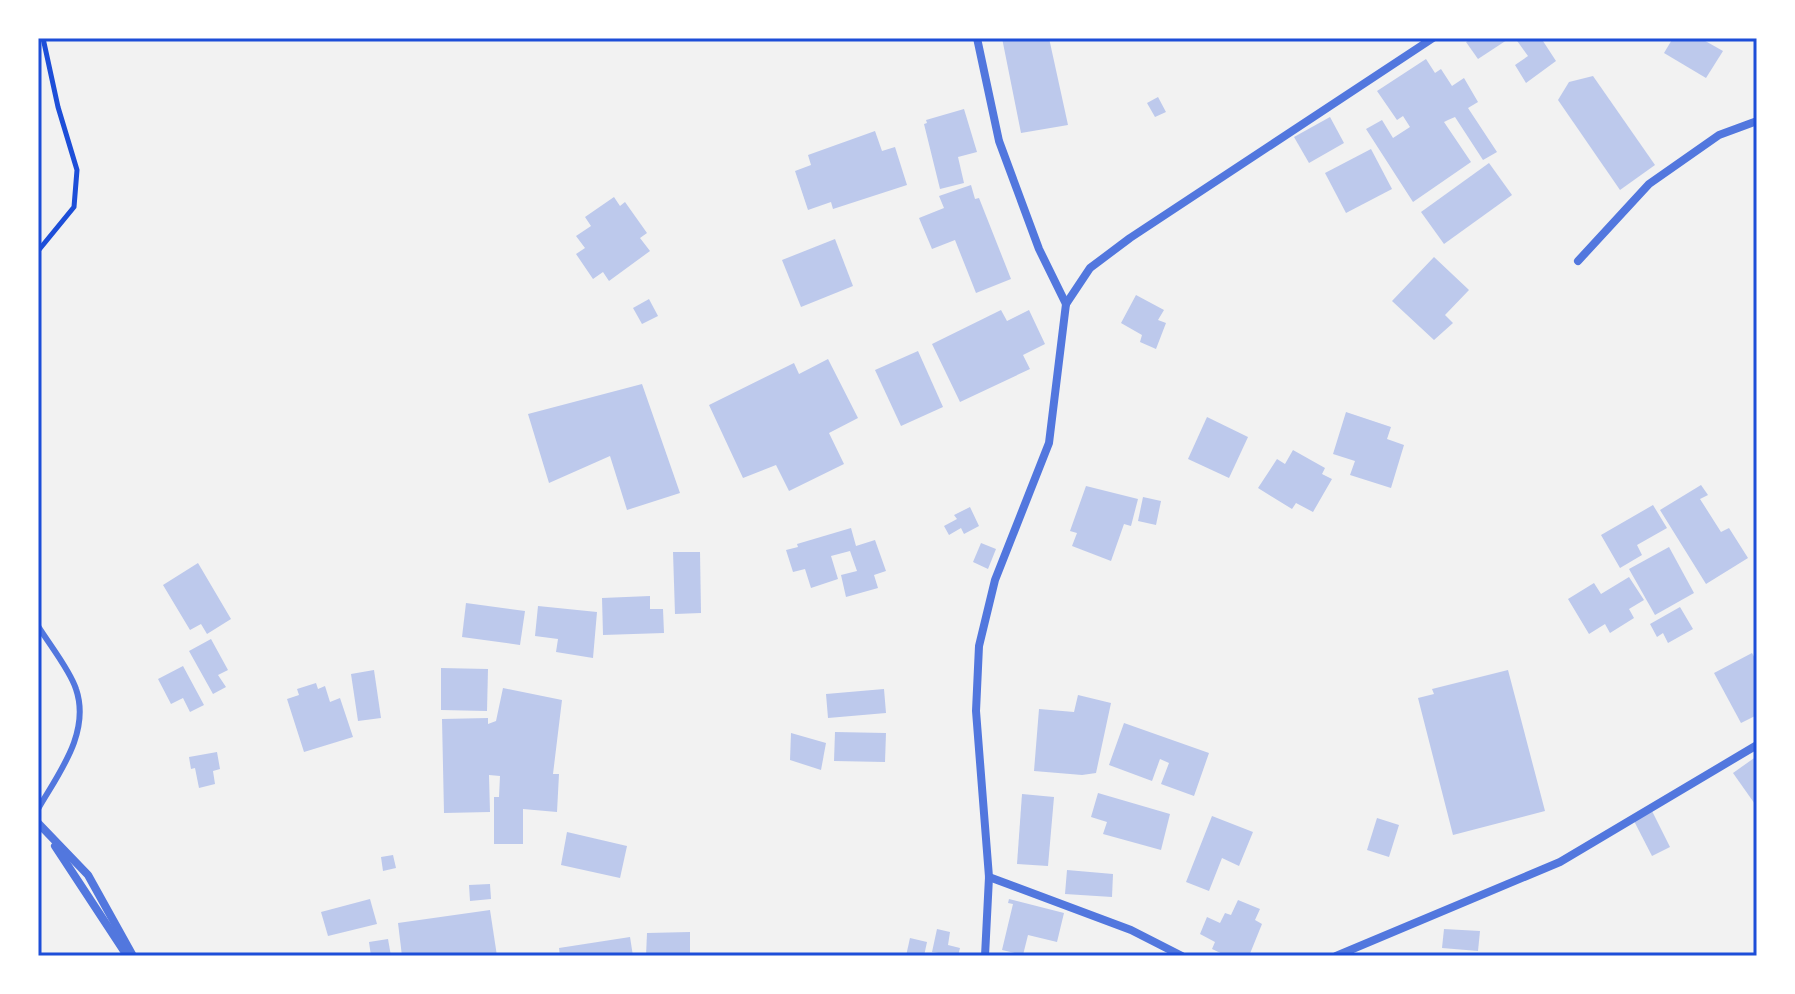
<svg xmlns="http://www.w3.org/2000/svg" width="1795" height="994" font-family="'Space Grotesk',sans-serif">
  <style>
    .building { fill: #bdc9ec }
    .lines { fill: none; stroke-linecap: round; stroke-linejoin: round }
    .path { stroke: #1d4ed8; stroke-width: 5 }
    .service { stroke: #5277de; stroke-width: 6 }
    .minor { stroke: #5277de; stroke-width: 8 }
    .neatline { fill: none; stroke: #1d4ed8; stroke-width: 3 }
  </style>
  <rect width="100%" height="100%" fill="#f2f2f2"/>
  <!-- building -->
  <g class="building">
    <polygon points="1002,38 1049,38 1068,125 1021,133"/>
    <polygon points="1473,38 1510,38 1478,59 1466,42"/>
    <polygon points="1515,38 1541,38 1556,61 1526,83 1515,65 1528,56"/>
    <polygon points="1673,38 1700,38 1723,51 1706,78 1664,53"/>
    <polygon points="1426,59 1435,73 1441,69 1452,86 1464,78 1478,102 1468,108 1497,152 1483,160 1455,117 1448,120 1444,122 1471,162 1413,202 1366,129 1382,120 1393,138 1410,127 1403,116 1397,120 1377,91"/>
    <polygon points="1593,76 1655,165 1620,190 1558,100 1569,82"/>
    <polygon points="1158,97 1166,112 1155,117 1147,103"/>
    <polygon points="964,109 977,152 958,157 964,183 940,189 924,124 927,123 926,120"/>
    <polygon points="1330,117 1344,143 1309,163 1294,137"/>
    <polygon points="875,131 882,151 895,147 907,185 833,209 831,202 808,210 795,171 811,165 808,155"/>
    <polygon points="1371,149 1392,189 1346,213 1325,173"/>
    <polygon points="1489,163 1512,195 1444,244 1421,212"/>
    <polygon points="971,185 975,199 979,198 1011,279 976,293 955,240 932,249 919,218 944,208 939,196"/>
    <polygon points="614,197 620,206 625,202 647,233 640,238 650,251 609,281 603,272 593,279 576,254 585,248 576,236 591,226 585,217"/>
    <polygon points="835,239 853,286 801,307 782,260"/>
    <polygon points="1434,257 1469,290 1445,315 1453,323 1434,340 1392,301"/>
    <polygon points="1136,295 1164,310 1158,320 1166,323 1156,349 1140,342 1142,335 1121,323"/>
    <polygon points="649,299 658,316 642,324 633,308"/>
    <polygon points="1001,310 1007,321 1029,310 1045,344 1023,355 1030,369 960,402 932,344"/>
    <polygon points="918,351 943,407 901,426 875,370"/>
    <polygon points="828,359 858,418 829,433 844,464 789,491 776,465 743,478 709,405 794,363 799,374"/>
    <polygon points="642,384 680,493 627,510 610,456 549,483 528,414"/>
    <polygon points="1346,412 1391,427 1387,439 1404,445 1391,488 1350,475 1355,461 1333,454"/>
    <polygon points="1207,417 1248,437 1229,478 1188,459"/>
    <polygon points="1293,450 1325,468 1322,474 1332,479 1313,512 1296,503 1292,509 1258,488 1277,459 1285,464"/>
    <polygon points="1701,485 1708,495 1700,499 1721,532 1729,528 1748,558 1706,584 1660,510"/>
    <polygon points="1086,486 1138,499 1131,526 1124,524 1111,561 1072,546 1077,533 1070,531"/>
    <polygon points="1143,497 1161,501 1156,525 1138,521"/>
    <polygon points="1653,505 1667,528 1637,545 1642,555 1620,568 1601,535"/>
    <polygon points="970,507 979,526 964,534 961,528 949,535 944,526 957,519 954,515"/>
    <polygon points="851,528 856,546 875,540 886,571 874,575 878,588 846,597 841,575 857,571 850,551 831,556 838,579 811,588 805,569 793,572 786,550 798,547 797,544"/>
    <polygon points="981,543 996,549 988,569 973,562"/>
    <polygon points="1669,547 1694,593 1655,615 1629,569"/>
    <polygon points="673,552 700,552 701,613 675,614"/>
    <polygon points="198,563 231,619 207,634 201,624 190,630 163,585"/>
    <polygon points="1629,577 1644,600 1629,609 1634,618 1610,633 1605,624 1589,634 1568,599 1594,583 1601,594"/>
    <polygon points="650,596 650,609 663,609 664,633 603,635 602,598"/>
    <polygon points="466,603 525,611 520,645 462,637"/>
    <polygon points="538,606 597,612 593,658 556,652 558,639 535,636"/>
    <polygon points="1680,607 1693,629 1668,643 1663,633 1657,637 1650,624"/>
    <polygon points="211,639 228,670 218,675 226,687 213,694 189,651"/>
    <polygon points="1752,653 1757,662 1757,715 1741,723 1714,673"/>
    <polygon points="183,666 204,705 190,712 183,698 171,704 158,679"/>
    <polygon points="441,668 488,669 487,711 441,710"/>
    <polygon points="374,670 381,718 358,721 351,674"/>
    <polygon points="1508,670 1545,811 1453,835 1418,698 1434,694 1432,689"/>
    <polygon points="316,683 318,689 325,686 330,702 340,698 353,737 304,752 287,699 299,695 297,689"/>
    <polygon points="503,688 562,700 553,774 559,774 557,812 523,809 523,844 494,844 494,797 499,797 500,776 489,775 490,812 444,813 442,719 488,718 488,724 496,721"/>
    <polygon points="884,689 886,713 828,718 826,694"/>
    <polygon points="1078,695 1111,703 1096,773 1082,775 1034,771 1039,709 1074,712"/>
    <polygon points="1124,723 1209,753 1194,796 1161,784 1169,763 1160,759 1152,781 1109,765"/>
    <polygon points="835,732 886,733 885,762 834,761"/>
    <polygon points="791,733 826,743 821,770 790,760"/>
    <polygon points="217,752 220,769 213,771 215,784 199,788 195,768 191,769 189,757"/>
    <polygon points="1757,756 1757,807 1733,773"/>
    <polygon points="1098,793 1170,814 1161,850 1103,834 1107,822 1091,817"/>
    <polygon points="1022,794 1054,797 1048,866 1017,864"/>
    <polygon points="1652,811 1670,847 1652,856 1634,821"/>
    <polygon points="1212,816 1253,832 1239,866 1222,858 1209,891 1186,882"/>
    <polygon points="1377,818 1399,825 1389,857 1367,850"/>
    <polygon points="567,832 627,846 620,878 561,865"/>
    <polygon points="393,855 396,868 383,871 381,857"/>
    <polygon points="1067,870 1113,874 1112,897 1065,894"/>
    <polygon points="490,884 491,899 470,901 469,885"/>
    <polygon points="370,899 377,924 328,936 321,912"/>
    <polygon points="1009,899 1064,913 1057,942 1028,935 1023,955 1002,950 1013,904 1008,903"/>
    <polygon points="1238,900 1260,909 1255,920 1262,924 1249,956 1227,956 1212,949 1215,942 1200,934 1207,917 1220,923 1225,913 1231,915"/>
    <polygon points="490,910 497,956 402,956 398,923"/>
    <polygon points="937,929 950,932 948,945 960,948 958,956 932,952"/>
    <polygon points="1444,929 1480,931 1478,951 1442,948"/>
    <polygon points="690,932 690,956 646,956 647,933"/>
    <polygon points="630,937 633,956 560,956 559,948"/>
    <polygon points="910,938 927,942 924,956 906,956"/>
    <polygon points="388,939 391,956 371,956 369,942"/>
  </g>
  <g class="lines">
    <!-- path -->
    <polyline class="path" points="38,251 74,207 77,170 58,107 43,38"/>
    <!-- service -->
    <path class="service" d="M38,626C49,644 70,670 76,689C91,733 58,774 38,809"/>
    <!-- minor -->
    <g class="minor">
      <polyline points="977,38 999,141 1039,249 1066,304"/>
      <polyline points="1578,261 1649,184 1719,135 1757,121"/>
      <polyline points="38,823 88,875 133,956"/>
      <polyline points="55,846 124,951"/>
      <polyline points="989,877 1131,930 1182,956"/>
      <polyline points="985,956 989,877 976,711 979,646 995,580 1049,443 1066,304 1090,268 1130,238 1433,38"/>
      <polyline points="1336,956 1560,862 1757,745"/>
    </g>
  </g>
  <!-- border -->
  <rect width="1795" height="994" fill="none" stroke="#ffffff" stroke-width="80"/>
  <rect x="40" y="40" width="1715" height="914" class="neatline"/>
</svg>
